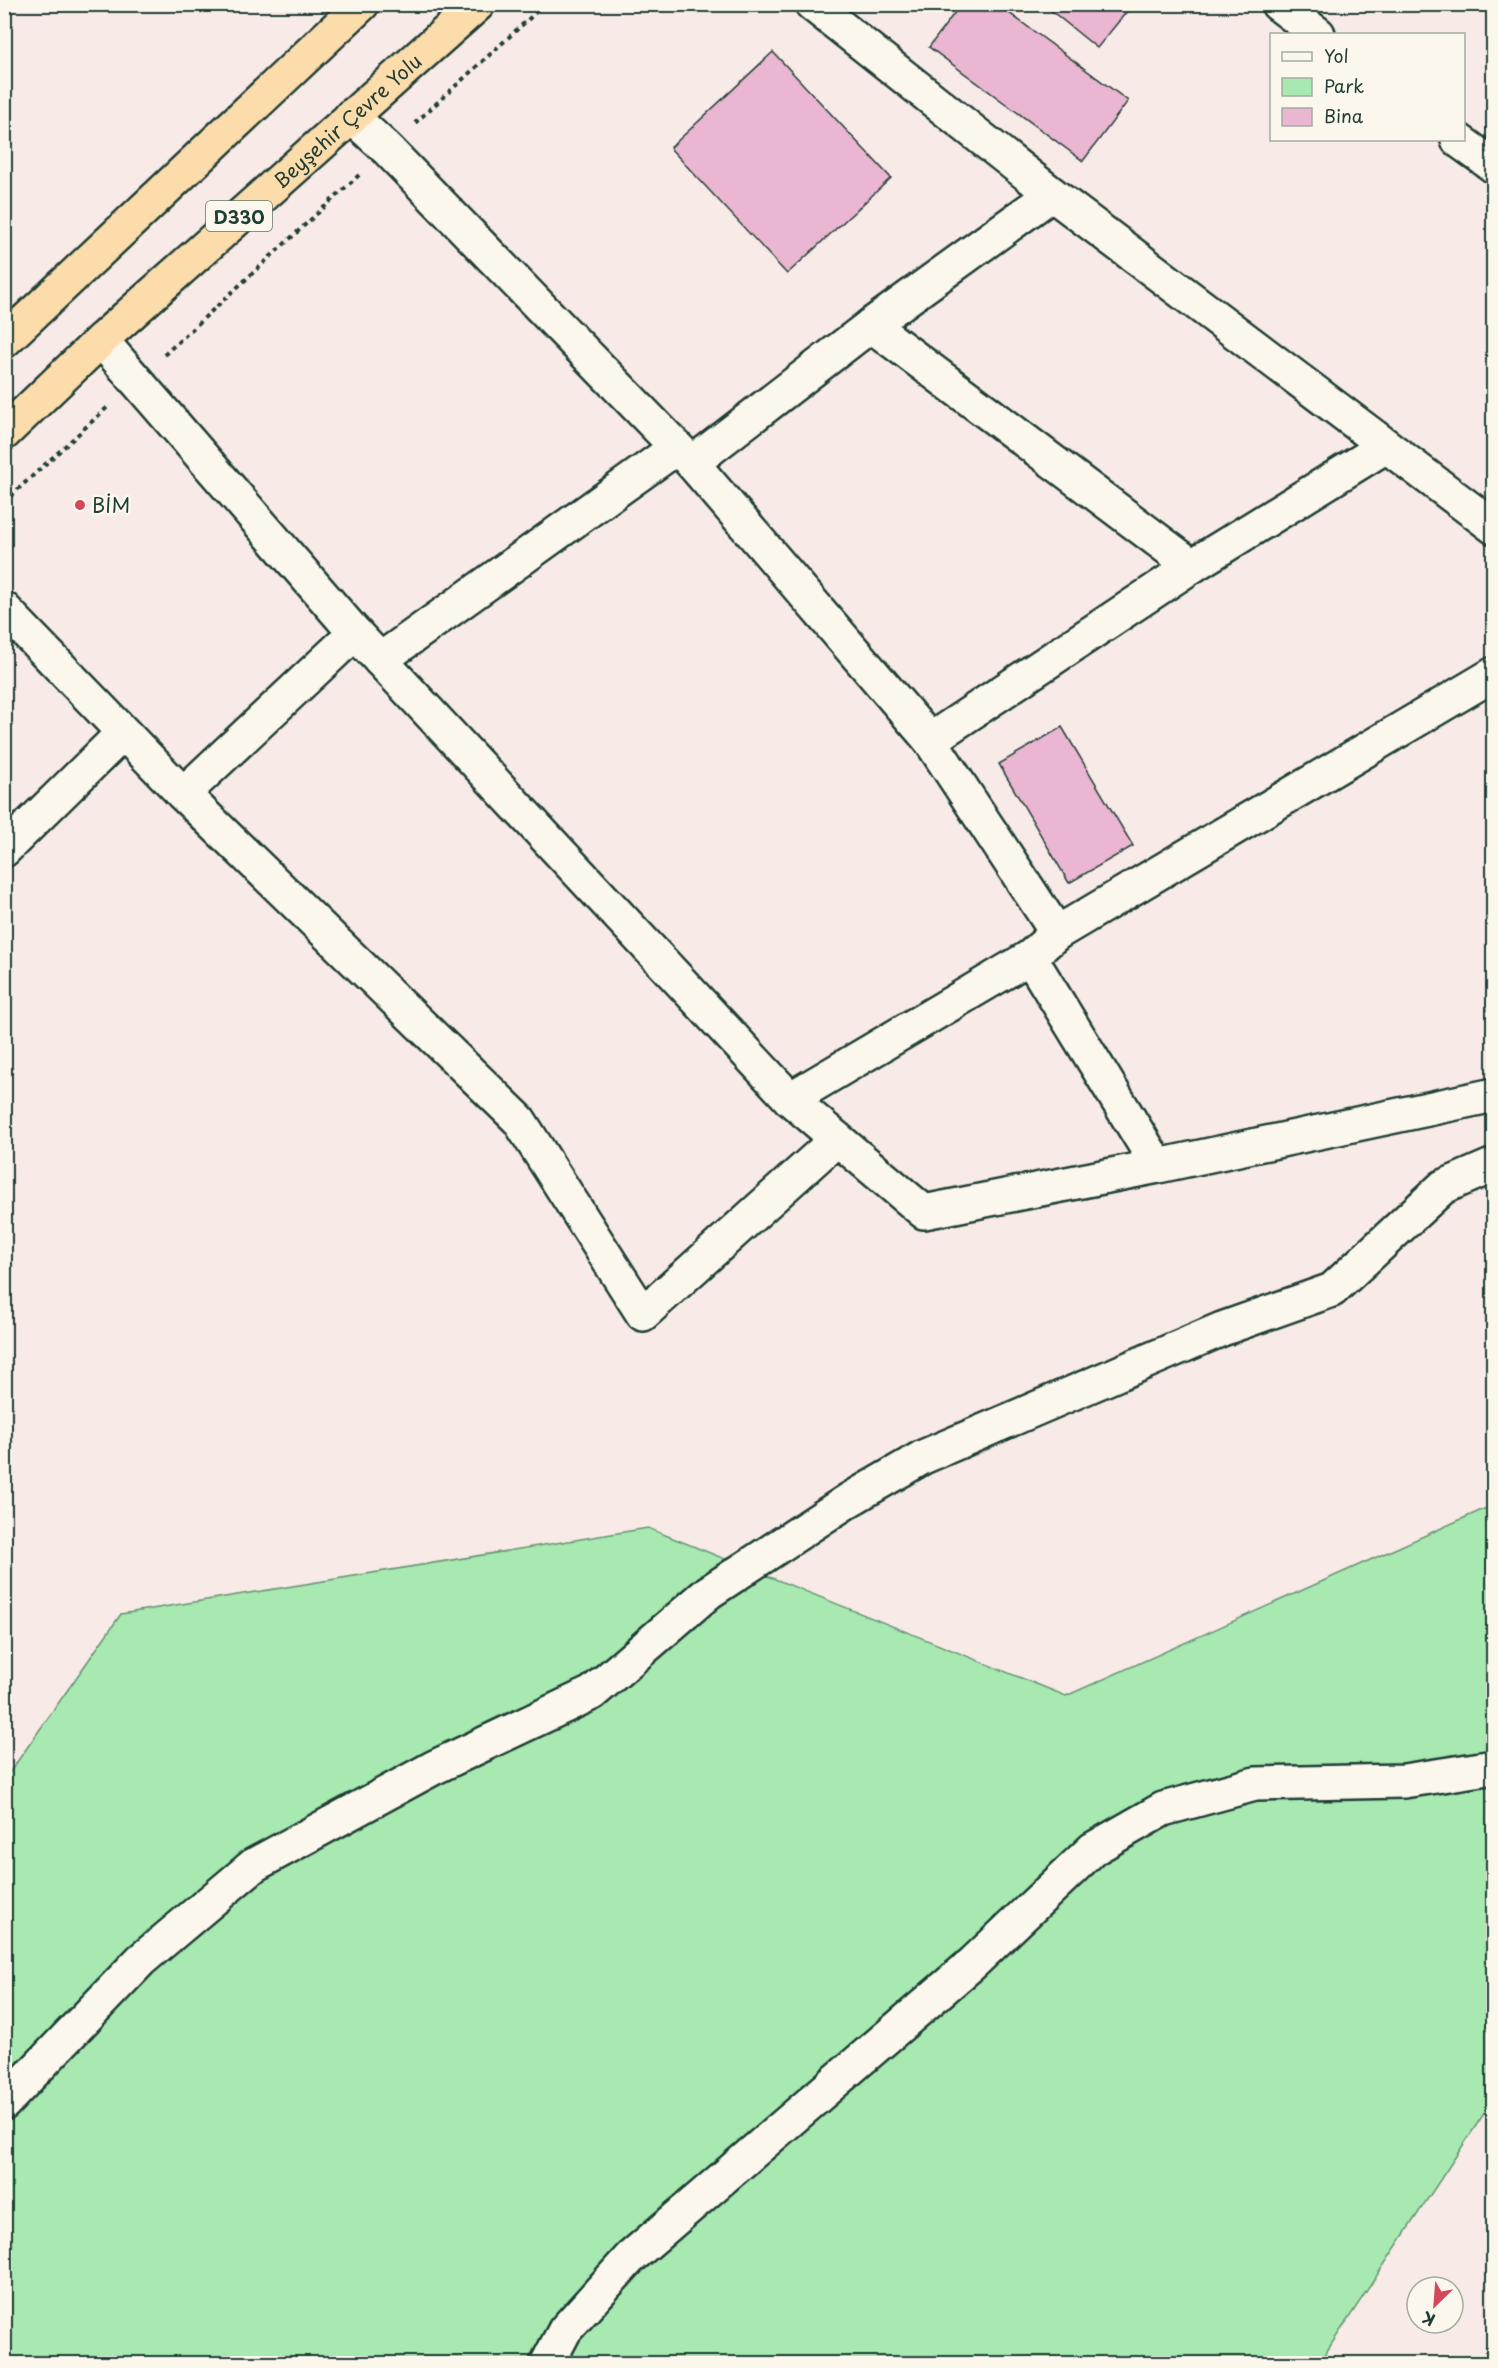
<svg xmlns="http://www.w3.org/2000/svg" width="1498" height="2368" font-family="'Playpen Sans',sans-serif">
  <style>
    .green { fill: #a8e8b1; stroke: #649272; stroke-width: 1.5 }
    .building { fill: #eab6d2; stroke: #1f3d34; stroke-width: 1.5 }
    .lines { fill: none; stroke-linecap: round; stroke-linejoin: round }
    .minor-casing { stroke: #1f3d34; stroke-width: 38 }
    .tertiary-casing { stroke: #1f3d34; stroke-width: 38 }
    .trunk-casing { stroke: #1f3d34; stroke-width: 38 }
    .path { stroke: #1f3d34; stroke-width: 4; stroke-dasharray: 4.5 4.5; stroke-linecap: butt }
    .minor { stroke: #fbf7ec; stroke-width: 33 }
    .tertiary { stroke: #fbf7ec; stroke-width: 33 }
    .trunk { stroke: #fddcac; stroke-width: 33 }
    .poi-dot { fill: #d1495b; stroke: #fbf7ec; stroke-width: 2 }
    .labels { text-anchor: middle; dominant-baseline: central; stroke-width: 5; stroke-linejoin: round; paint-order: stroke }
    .shield { fill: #fbf7ec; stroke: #61756b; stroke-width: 1.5 }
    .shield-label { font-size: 18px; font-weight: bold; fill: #1f3d34 }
    .street-label { font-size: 20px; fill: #1f3d34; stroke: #fbf7ec }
    .poi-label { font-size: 20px; fill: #1f3d34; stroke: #fbf7ec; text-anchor: start }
  </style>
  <rect width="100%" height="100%" fill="#f8eae7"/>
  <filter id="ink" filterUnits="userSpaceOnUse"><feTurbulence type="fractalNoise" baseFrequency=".0167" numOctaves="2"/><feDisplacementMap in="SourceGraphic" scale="12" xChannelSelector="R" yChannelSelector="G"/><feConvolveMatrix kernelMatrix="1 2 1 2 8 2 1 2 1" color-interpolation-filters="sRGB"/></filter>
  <g filter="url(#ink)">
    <!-- green -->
    <polygon class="green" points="1493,1505 1493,2100 1319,2363 5,2364 5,1779 121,1614 648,1528 1066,1696"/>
    <!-- building -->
    <g class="building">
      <polygon points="961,4 997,4 1128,101 1083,161 929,47"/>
      <polygon points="1043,4 1133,4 1097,48"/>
      <polygon points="773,52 891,178 787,274 670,148"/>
      <polygon points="1062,727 1133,846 1069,883 999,764"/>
    </g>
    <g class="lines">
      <defs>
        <g id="minor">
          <polyline points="812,4 1052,194 1494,527"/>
          <polyline points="1278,4 1318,34"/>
          <polyline points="351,116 387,149 692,463 930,740 1057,933"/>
          <polyline points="1458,140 1494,166"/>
          <polyline points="871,325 1192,566"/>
          <polyline points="101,340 355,633 183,794 519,1120 643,1314 837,1139"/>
          <polyline points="692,463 871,325 1052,194"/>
          <polyline points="4,609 183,794"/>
          <polyline points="355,633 790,1099 924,1212 1158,1166"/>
          <polyline points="380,660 676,448"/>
          <polyline points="930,740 1192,566 1386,446"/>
          <polyline points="4,850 123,733"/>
          <polyline points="1030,957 1158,1166 1494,1095"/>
          <polyline points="790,1099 1030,957 1057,933 1494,674"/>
        </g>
        <g id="tertiary">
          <polyline points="4,2103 141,1960 254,1865 433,1768 592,1693 709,1592 849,1500 923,1457 1222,1329 1332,1290 1443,1187 1494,1165"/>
          <polyline points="547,2364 565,2330 630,2258 973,1963 1093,1849 1163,1809 1255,1784 1404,1781 1494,1767"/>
        </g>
        <g id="trunk">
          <polyline points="4,341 362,4"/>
          <path id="s1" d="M4,433L101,340L478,4"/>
        </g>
      </defs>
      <!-- minor casing -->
      <use href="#minor" class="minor-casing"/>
      <!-- tertiary casing -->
      <use href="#tertiary" class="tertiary-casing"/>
      <!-- trunk casing -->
      <use href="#trunk" class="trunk-casing"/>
      <!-- path -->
      <g class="path">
        <polyline points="415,123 545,4"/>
        <polyline points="164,355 359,175"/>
        <polyline points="4,502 110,405"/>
      </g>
      <!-- minor -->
      <use href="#minor" class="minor"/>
      <!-- tertiary -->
      <use href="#tertiary" class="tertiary"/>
      <!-- trunk -->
      <use href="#trunk" class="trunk"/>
    </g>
  </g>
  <!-- markers -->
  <circle class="poi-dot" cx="80" cy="505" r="6"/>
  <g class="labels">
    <!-- shield labels -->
    <rect class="shield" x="206" y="201" width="66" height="30" rx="4.5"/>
    <g class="shield-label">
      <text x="239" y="216">D330</text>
    </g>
    <!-- street labels -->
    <g class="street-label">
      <text stroke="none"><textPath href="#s1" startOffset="464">Beyşehir Çevre Yolu</textPath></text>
    </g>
    <!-- poi labels -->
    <g class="poi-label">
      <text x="92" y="505">BİM</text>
    </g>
  </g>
  <!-- margin -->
  <rect width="1498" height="2368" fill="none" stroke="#fbf7ec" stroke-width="24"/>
  <rect x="12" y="12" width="1474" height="2344" fill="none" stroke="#1f3d34" stroke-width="2" filter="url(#ink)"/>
  <!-- legend -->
  <rect x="1270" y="33" width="195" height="108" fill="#fbf7ec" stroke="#a3ada2" stroke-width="1.5"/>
  <rect x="1282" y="52" width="30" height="9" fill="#fbf7ec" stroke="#a3ada2" stroke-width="1.5"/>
  <text x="1324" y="63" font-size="18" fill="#1f3d34">Yol</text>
  <rect x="1282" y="78" width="30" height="18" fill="#a8e8b1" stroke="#a3ada2" stroke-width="1.5"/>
  <text x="1324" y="93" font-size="18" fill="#1f3d34">Park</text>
  <rect x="1282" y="108" width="30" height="18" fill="#eab6d2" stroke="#a3ada2" stroke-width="1.5"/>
  <text x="1324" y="123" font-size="18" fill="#1f3d34">Bina</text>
  <!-- north arrow -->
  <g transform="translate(1435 2305) rotate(205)"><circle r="28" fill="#fbf7ec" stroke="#a3ada2" stroke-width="1.5"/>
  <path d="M0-4.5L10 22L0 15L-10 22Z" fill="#d1495b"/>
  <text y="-9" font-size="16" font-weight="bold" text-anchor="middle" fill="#1f3d34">K</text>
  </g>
</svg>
